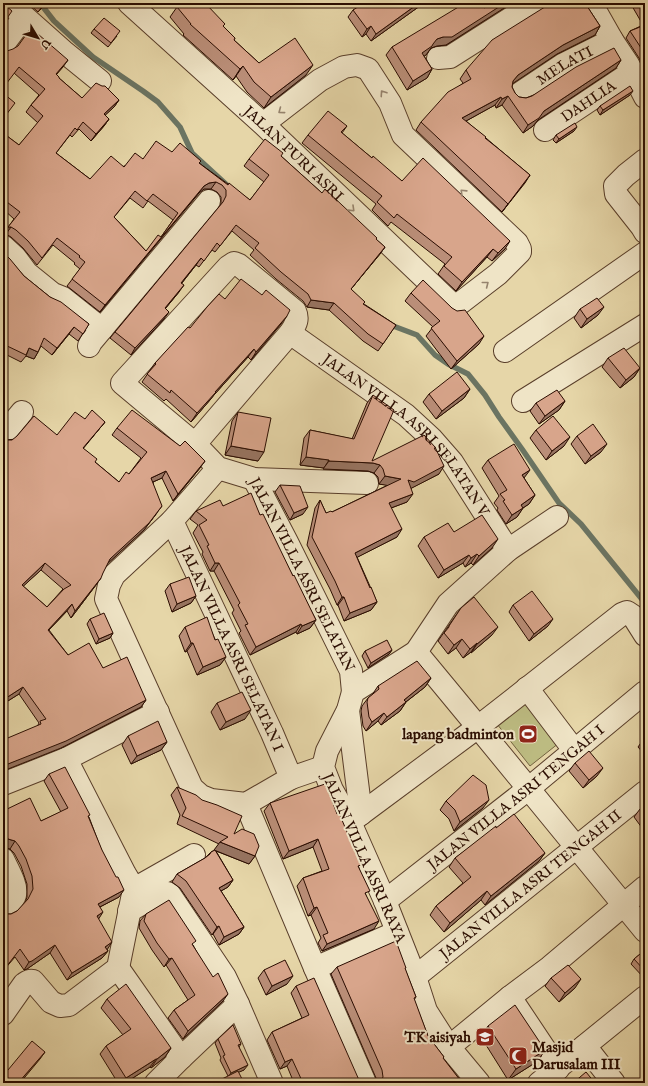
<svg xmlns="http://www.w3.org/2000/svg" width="648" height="1086" font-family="'IM FELL English',serif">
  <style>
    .green { fill: #bdbc82; stroke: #746441 }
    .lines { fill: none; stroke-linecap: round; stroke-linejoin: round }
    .stream { stroke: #6b7462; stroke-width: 5.5 }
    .minor-casing { stroke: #593e2a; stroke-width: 24 }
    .minor { stroke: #efe4c6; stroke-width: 22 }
    .wall { fill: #ba8e78; stroke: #2a0c00; fill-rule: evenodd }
    .shaded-wall { fill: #977461; stroke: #2a0c00 }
    .building { fill: #d8a58b; stroke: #2a0c00; fill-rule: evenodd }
    .oneway { stroke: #96836d }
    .labels { text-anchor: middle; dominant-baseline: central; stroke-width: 4; stroke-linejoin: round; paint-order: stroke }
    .street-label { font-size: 15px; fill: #2a0c00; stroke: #efe4c6 }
    .poi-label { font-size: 15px; font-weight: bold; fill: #2a0c00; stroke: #efe4c6; text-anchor: end }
  </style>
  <rect width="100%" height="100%" fill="#e6d6a8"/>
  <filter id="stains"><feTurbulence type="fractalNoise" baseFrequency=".005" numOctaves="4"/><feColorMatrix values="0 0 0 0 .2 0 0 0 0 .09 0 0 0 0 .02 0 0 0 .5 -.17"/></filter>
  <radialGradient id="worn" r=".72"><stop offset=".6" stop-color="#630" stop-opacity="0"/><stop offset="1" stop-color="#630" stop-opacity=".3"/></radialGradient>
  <!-- green -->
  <polygon class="green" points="527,701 559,743 530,766 497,724"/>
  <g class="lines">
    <!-- stream -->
    <g class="stream">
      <polyline points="40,3 54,21 93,57 143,91 158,102 180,127 192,153 228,186"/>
      <polyline points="388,324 417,335 435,355 448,364 468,374 485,395 499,417 522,449 559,503 581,524 645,603"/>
    </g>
    <defs>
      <g id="minor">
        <polyline points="9,3 63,51 100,81"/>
        <path id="s1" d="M129,3L263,124L455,307L498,274L520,252V249L517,243L403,135L390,103L368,69L357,65L344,67L320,80L263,124"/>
        <polyline points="591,3 612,40 628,64 645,97"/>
        <polyline points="3,45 24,17"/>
        <polyline points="438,58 450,57 535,3"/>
        <path id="s2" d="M519,94L564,64L612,40"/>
        <path id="s3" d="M545,130L632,72"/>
        <polyline points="645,160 626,175 615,186 616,194 642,227 645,232"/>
        <polyline points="3,246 15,257 27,273 53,294 63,298 102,329"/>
        <path id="s4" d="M291,332L297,338L406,415L431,438L452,462L508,550"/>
        <polyline points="89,346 91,342 209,201"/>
        <polyline points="505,351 645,253"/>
        <polyline points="523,401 645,325"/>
        <polyline points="3,435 22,412"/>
        <path d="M195,444L291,332C295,325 299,320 295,311L239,265L234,263L228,267L122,383L195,444L218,468L254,479L367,483"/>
        <polyline points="218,468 172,521 114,575 109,585 106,599 192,788 201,796 211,800 246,804 291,778 323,767"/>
        <path id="s5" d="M254,479L287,542L351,671L353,692"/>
        <path id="s6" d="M172,521L272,733L291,778"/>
        <polyline points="416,652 478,727 645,931"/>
        <polyline points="527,688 574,750"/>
        <polyline points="348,710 361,814"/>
        <polyline points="3,784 66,759 158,712"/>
        <polyline points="246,804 315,968 365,1083"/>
        <polyline points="350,822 478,727 622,614 627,612 633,616 645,635"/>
        <path d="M3,859C7,868 18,886 15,895C14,900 7,905 3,909"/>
        <polyline points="134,889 194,855"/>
        <path id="s7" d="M385,901L528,789L645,692"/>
        <polyline points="129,911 162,892 167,893 170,895 225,977 238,1004 272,1083"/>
        <polyline points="118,968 181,1058"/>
        <polyline points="315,968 397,932"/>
        <path id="s8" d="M415,977L645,792"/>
        <polyline points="510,997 558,1069"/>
        <path d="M3,1014L24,984C27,982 29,980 33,981L51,1002L60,1006L69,1005L118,968L134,889L125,874L66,759"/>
        <polyline points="585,1046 614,1083"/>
        <polyline points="449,1047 510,997 550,967 645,887"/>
        <polyline points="156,1083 181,1058 238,1004"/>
        <polyline points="479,1083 449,1047 426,1011 415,977 385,901 350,822 332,790 323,767 327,751 348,710 353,692 416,652 448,604 508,550 557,517"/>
        <polyline points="539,1083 645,997"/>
      </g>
    </defs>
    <!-- minor casing -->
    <use href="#minor" class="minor-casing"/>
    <!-- minor -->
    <use href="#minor" class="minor"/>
  </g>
  <!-- wall -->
  <g class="wall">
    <polygon points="28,3 47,3 38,12"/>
    <polygon points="57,3 62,3 60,6"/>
    <polygon points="181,3 212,3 208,7 223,27 235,38 234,40 259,63 306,75 264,108 247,92 236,76 233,80 183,35 184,34 170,17 177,7"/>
    <polygon points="424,3 371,41 366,34 362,37 348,17 353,10"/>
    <polygon points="493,3 512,3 446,45 437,46 431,48 426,55 424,56 432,69 427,78 407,90 386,55 392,47 484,8"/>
    <polygon points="547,3 585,3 600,26 595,35 557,54 513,83 512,87 515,93 519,97 526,98 621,60 616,68 538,120 533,126 523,133 502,105 496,108 495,105 466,121 500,150 530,175 502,212 416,130 421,122 463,83 460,79 466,70 547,6"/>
    <polygon points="634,3 645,3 645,70 639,58 626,38 630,31 643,25 632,6"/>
    <polygon points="94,29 117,36 108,47 91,33"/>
    <path d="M7,51L63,67L56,74L59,78L82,98L119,100L114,107L105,115L109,119L104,126L91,141L79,129L72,137L70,135L56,153L90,179L143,159L172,152L199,163L250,200L264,182L244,166L249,159L281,156L322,193L385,247L380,254L351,289L364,304L396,325L378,351L363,341L329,310L307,307L303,301L276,279L250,255L254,250L232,231L215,252L212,250L199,267L196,265L182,283L179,292L165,309L164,319L131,355L110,338L115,332L220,207L221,203V197L217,192L211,189H204L199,193L100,312L67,286L80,269L74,264L75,263L53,245L37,265L23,248L11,237L6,234H3L14,219L3,209V133L19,145L38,123L26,112L31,105L39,95L14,73ZM130,198L143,208L148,201L173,220L161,237L146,251L114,217Z"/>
    <polygon points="630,95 600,115 597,110 600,106"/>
    <polygon points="347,126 342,133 372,158 402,181 505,249 492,261 487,257 456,291 438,274 445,264 391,222 388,226 372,210 376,204 302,143 308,135"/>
    <polygon points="574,131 556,143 553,140 556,135"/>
    <polygon points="644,198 645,198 645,211 640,204"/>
    <polygon points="3,252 24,276 50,297 89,324 78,341 69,334 52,355 41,346 38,352 34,359 26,356 21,362 3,353"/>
    <polygon points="645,286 645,292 643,288"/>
    <polygon points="411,293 479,344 451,369 426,336 433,327 405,301"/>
    <polygon points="225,299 281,324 251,360 248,357 214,395 210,400 191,422 166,399 164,401 142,382 155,363 190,328"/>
    <polygon points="580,309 598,315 581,328 574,318"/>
    <polygon points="608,358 640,368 634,377 620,388 602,367"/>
    <polygon points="470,389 464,398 436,419 423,402 429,394"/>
    <polygon points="373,395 372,461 439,474 411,488 407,502 391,508 397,537 357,557 377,602 371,610 344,621 338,605 337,605 330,589 307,545 315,508 320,500 326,513 332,512 388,485 379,484 378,477 374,473 368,471 323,469 324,468 300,465 304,438 310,430 352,439 367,403"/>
    <polygon points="565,401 559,410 539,424 530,411 536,403"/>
    <polygon points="238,412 258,461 225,455 232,421"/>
    <path d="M85,419L105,422L100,428L83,448L95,462L119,482L129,474L141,458L112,435L117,428L200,468L173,501L162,478L153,482L157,513L144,530L107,564L96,585L71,618L67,611L49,630L68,655L103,668L146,700L141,707L61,748L38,725L39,723L19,694L3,704V439L6,440L57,435ZM41,570L63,589L47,607L23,586Z"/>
    <polygon points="536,430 564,446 546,460 530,438"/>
    <polygon points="577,436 601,452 585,464 571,444"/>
    <polygon points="488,460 524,478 535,495 529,504 523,508 517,517 506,524 497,510 498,508 494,503 499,496 482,468"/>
    <polygon points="280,485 303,514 290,520 275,492"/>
    <polygon points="223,506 260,515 293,576 316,620 310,628 297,634 296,632 250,655 239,633 241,631 232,613 234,610 214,571 210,571 202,554 203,552 193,533 198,525 190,519 196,511"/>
    <polygon points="454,532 492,548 473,565 471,563 465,567 463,563 438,578 418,546 424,537"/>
    <polygon points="170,584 196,596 191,603 172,612 165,591"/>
    <polygon points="513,605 548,626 529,641 509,612"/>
    <polygon points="461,608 492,635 471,653 471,652 463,658 456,648 448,654 438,641"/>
    <polygon points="90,619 113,633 110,638 96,644 87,624"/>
    <polygon points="185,627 226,657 220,665 197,675 187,651 185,652 179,636"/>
    <polygon points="392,650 389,654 368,668 362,656 365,651"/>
    <polygon points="431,678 425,687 406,702 400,711 381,725 378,721 366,731 363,726 361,711 362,706 368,698 372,695 378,686"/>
    <polygon points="217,703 245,719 220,730 211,712"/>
    <polygon points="128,736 167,742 161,750 131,764 122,745"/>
    <polygon points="645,737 645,755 638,747"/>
    <polygon points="575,763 597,776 583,788 569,771"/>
    <polygon points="49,774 89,817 119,897 100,907 98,919 108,951 102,958 67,980 50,953 27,969 24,970 15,957 3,971 3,913 5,914 11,914 17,911 25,903 27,897 27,884 21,866 14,853 10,849 3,846 3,811 41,821 61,812 44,781"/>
    <polygon points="177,787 234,834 255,856 249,864 216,851 233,880 228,887 221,891 244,927 239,934 219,945 213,934 212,935 180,888 172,882 177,874 205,858 211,852 215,850 219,844 177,824 180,815 171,795"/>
    <polygon points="446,801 483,808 454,831 449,819 440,810"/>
    <polygon points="270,803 337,814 359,868 366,896 374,929 322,951 318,943 321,938 311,915 308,916 297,886 303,878 322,871 313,847 283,859 264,811"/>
    <polygon points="645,804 645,832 634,817 640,809"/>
    <polygon points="496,828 545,853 539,861 485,905 481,900 444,932 430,915 436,906 463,883 449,867 455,858"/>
    <polygon points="146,914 193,945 223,1001 183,1039 168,1018 174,1010 188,1000 166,965 164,967 152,950 139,928 140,921"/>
    <polygon points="645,950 645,979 631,964 634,959"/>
    <polygon points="337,967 405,969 416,997 414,1000 428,1036 444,1057 443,1058 460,1080 459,1082 459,1083 377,1083 376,1078 331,974"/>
    <polygon points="264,970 287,984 266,995 258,978"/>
    <polygon points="551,978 575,988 559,1002 545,986"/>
    <polygon points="296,986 359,1080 361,1083 294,1083 287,1066 280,1069 267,1040 272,1032 302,1018 291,993"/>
    <polygon points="107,999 171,1048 165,1057 151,1068 150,1067 125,1083 118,1083 100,1054 106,1046 123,1035 101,1008"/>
    <polygon points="488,1026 545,1050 538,1061 508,1080 481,1037"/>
    <polygon points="218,1039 241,1044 239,1047 244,1070 238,1072 228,1076 220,1060 221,1058 215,1043"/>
  </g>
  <!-- shaded-wall -->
  <g class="shaded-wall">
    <polygon points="45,3 47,3 38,12 44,4"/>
    <polygon points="207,3 212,3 199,14 206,4"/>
    <polygon points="419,3 424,3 371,41 376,34"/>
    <polygon points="505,3 512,3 446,45 437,46 431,48 426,55 416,61 422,53 437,39 443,37"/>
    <polygon points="371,26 366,34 362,37 367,29"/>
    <polygon points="600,26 595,35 557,54 512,84 513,81 518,75 563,45"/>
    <polygon points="68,60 63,67 51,81 56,74"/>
    <polygon points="621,60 616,68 538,120 533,126 523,133 528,125 544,111"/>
    <polygon points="313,65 306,75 264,108 271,97"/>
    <polygon points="243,66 236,76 233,80 240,69"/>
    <polygon points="432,69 427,78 407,90 413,81"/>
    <polygon points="633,91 630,95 600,115 603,110"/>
    <polygon points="508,96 502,105 496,108 502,99"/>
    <polygon points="501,97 495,105 457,126 462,118"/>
    <polygon points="119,100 114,107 99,121 104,114"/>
    <polygon points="109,119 104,126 91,141 96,134"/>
    <polygon points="577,127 574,131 556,143 559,139"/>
    <polygon points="530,175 525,183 502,212 508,204"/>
    <polygon points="216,182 211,189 204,189 199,193 100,312 105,305 204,186 209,183"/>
    <polygon points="8,227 11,227 6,234 3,234"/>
    <polygon points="510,241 505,249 492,261 498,253"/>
    <polygon points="385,247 380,254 346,295 351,289"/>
    <polygon points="493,249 487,257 456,291 462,282"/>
    <polygon points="201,258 196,265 177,289 181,283"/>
    <polygon points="184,285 179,292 160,315 165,308"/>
    <polygon points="311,300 334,303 329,310 307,307"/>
    <polygon points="604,307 598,315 581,328 587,319"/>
    <polygon points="169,312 164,319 131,355 135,348"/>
    <polygon points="287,316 281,324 251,360 256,352"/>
    <polygon points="74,327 69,334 52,355 57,348"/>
    <polygon points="484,336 479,344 451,369 457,361"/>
    <polygon points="29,348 38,352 34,359 26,356"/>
    <polygon points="254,349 248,357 214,395 210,400 191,422 197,413 215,392"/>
    <polygon points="640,368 634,377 620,388 626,380"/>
    <polygon points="470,389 464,398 436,419 442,411"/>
    <polygon points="565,401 559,410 539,424 545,416"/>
    <polygon points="105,422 100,428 78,455 83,448"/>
    <polygon points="570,437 564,446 546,460 552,451"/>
    <polygon points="607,444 601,452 585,464 591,456"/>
    <polygon points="231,446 264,452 258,461 225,455"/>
    <polygon points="306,457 329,460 324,468 300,465"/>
    <polygon points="205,461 200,468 173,501 178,494"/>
    <polygon points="329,461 373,463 380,465 374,473 368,471 323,469"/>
    <polygon points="444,466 439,474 408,490 408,480"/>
    <polygon points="530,470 524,478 522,475"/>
    <polygon points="166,471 162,478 146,485 151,478"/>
    <polygon points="385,476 401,479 396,487 379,484"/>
    <polygon points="413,494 407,502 383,511 389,503"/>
    <polygon points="535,495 529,504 515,513 521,505"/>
    <polygon points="162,506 144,530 105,566 110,559"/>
    <polygon points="308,507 303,514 290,520 294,513"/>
    <polygon points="523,508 517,517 506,524 512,515"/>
    <polygon points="402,529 397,537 350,561 355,553"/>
    <polygon points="498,539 492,548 473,565 479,556"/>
    <polygon points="477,554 471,563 465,567 471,558"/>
    <polygon points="469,555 463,563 438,578 444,570"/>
    <polygon points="45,563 41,570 17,592 22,585"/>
    <polygon points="215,563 219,563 214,571 210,571"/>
    <polygon points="101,578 96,585 71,618 75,611"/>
    <polygon points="196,596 191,603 172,612 177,604"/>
    <polygon points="342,597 344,597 338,605 337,605"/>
    <polygon points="377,602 371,610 344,621 350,613"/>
    <polygon points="72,604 67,611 43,636 48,630"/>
    <polygon points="553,619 548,626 529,641 534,634"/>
    <polygon points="316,620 310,628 297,634 302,626"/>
    <polygon points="301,624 296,632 250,655 256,647"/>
    <polygon points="498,627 492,635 471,653 477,644"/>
    <polygon points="113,633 110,638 96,644 99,639"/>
    <polygon points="462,639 456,648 448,654 454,645"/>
    <polygon points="191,643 193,643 187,651 185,652"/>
    <polygon points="477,643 471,652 463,658 470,649"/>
    <polygon points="392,650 389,654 368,668 371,663"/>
    <polygon points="226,657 220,665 197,675 203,667"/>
    <polygon points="431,678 425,687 398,708 404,700"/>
    <polygon points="23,687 19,694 3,704 3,700"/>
    <polygon points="146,700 141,707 61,748 3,771 3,766"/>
    <polygon points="406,702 400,711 381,725 387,717"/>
    <polygon points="251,710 245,719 220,730 226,722"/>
    <polygon points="384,713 378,721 366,731 372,722"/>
    <polygon points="167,742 161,750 131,764 137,756"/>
    <polygon points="603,768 597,776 583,788 589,780"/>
    <polygon points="489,800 483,808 454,831 460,822"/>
    <polygon points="8,839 15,841 10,849 3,847"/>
    <polygon points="318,839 313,847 283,859 289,851"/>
    <polygon points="220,842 255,856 249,864 214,850"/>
    <polygon points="545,853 539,861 485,905 491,896"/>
    <polygon points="233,880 228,887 214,895 219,888"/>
    <polygon points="124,890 119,897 92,911 98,904"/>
    <polygon points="487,891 481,900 444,932 450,923"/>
    <polygon points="317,907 311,915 308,916 314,908"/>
    <polygon points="103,912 98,920 97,916"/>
    <polygon points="379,921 374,929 322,951 327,944"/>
    <polygon points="219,926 213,934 212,935 217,927"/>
    <polygon points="244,927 239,934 219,945 224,937"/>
    <polygon points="112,942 107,950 105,947"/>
    <polygon points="55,945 50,953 27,969 24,970 29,962"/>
    <polygon points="108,951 102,958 67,980 72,973"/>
    <polygon points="172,958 166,965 164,967 169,959"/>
    <polygon points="293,976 287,984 266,995 272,986"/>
    <polygon points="581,979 575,988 559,1002 565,993"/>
    <polygon points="228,994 223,1001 183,1039 188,1031"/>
    <polygon points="171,1048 165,1057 151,1068 157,1059"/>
    <polygon points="545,1050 538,1061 508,1080 516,1069"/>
    <polygon points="45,1052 40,1059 20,1083 18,1083"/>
    <polygon points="156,1059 150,1067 125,1083 122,1083 126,1078"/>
    <polygon points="292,1059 287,1066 280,1069 285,1062"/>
    <polygon points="248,1065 244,1070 228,1077 231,1073"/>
  </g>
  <!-- building -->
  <g class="building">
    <polygon points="3,3 4,3 5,5 12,11 3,24"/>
    <polygon points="181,3 207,3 206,4 225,24 223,26 235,38 234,40 259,63 295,38 313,65 271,97 254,82 243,66 240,69 190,24 191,24 177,7"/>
    <polygon points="364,3 419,3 376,34 371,26 367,29 353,10"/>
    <polygon points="465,3 480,3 484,8 493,3 505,3 452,37 443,37 437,39 433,44 432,46 422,53 432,69 413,81 392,47"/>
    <polygon points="550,3 585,3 600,26 563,45 518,75 513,81 512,87 515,93 519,97 526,98 532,96 576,67 614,48 621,60 544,111 539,118 528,125 508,96 502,99 501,97 462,118 486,137 485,138 500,150 530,175 508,204 421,122 448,92 471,79 466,70 492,40 548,5"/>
    <polygon points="639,3 645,3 645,14"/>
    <polygon points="104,18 120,31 111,43 94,29"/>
    <polygon points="645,25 645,54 630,31"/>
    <path d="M31,28L68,60L56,74L59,77V78L82,98L96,83L102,86H105L119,100L104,114L109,119L96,134L83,122L77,130L75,128L56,153L90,179L111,156L124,167L135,153L143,159L156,141L172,152L180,143L201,161L199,163L228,185L229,183L250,200L269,175L249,159L265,139L283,153L281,156L322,193L325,189L377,238L376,239L385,247L351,289L365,302L363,304L396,325L383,344L368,334L334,303L311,300L308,294L281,272L255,248L259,243L236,225L220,246L217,243L204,261L201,258L181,283L184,285L165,308L169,312L135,348L115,332L223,202L226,196V190L222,185L216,182L209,183L204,186L105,305L72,279L85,262L79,257L80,256L57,238L42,258L28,241L16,230L11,227H8L20,212L3,199V133L19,145L43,116L31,105L45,89L19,67L3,88V49L7,51L13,49L18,46ZM135,191L147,201L153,194L178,213L161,237L158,235L146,251L114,217Z"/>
    <polygon points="630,86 633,91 603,110 600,106"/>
    <polygon points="3,93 15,103 3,119"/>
    <polygon points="328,111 347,126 341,132 372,158 373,156 402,181 423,158 510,241 498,253 493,249 462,282 444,266 452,257 397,214 394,218 377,202 382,196 308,135"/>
    <polygon points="575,123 577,127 559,139 556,135"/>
    <polygon points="3,252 10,259 24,276 50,297 61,302 89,324 83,334 74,327 57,348 44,338 38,352 29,348 26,355 3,344"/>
    <polygon points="241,279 262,295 266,290 290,310 287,316 256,352 254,349 215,392 216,392 197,413 171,390 170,393 147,374 156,364 155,363 188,327 190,328 207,307 219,294 225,299"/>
    <polygon points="423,280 452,308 457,311 465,310 484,336 457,361 431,328 440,321 411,293"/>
    <polygon points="597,298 604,307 587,319 580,309"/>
    <polygon points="624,348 640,368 626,380 608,358"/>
    <polygon points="457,372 470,389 442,411 429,394"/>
    <polygon points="557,390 565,401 545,416 536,403"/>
    <polygon points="373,395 394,410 372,461 424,435 435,447 444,466 414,482 408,480 413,494 389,503 402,529 355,553 370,588 371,587 377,602 350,613 344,597 342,597 335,581 312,537 320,500 326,513 331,511 332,512 401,479 385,476 383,469 380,465 373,463 329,461 329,460 306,457 310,430 354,439"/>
    <path d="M92,410L105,422L83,448L97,459L95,462L119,482L126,472L129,474L147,452L117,428L132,410L180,446L185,441L205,461L178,494L166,471L151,478L162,506L149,523L110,559L103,573L101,578L75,611L72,604L48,630L68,655L89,643L103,668L127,657L146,700L66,741L3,766V740L41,724L40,721L46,719L23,687L3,700V469L5,467L3,466V439L6,440H12L17,436L34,416L57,435L75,412L85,419ZM45,563L71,585L64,589L47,607L22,585Z"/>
    <polygon points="238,412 271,418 264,452 231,446"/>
    <polygon points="553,416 570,437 552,451 536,430"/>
    <polygon points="593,424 607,444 591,456 577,436"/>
    <polygon points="514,444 530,470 522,475 535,495 521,505 523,508 512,515 503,501 505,500 500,494 507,490 488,460"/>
    <polygon points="280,485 300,486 308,507 294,513"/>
    <polygon points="251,493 260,515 263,514 293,576 294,575 316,620 302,626 301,624 256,647 245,625 248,624 238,605 240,603 219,563 215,563 207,546 209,545 199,525 207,520 196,511 220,500 223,506"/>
    <polygon points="482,515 498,539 479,556 477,554 471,558 469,555 444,570 424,537 448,523 454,532"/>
    <polygon points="189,577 196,596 177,604 170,584"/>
    <polygon points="532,591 553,619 534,634 513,605"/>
    <polygon points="474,597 498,627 477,644 477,643 470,649 462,639 454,645 444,633 449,627 449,626 461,608"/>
    <polygon points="104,613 113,633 99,639 90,619"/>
    <polygon points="207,617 215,640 218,639 226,657 203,667 193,643 191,643 185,627"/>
    <polygon points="387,640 392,650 371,663 365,651"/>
    <polygon points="417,661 431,678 404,700 406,702 387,717 384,713 372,722 369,717 367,702 368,698 379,689 378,686"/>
    <polygon points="242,692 251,710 226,722 217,703"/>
    <polygon points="158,721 167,742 137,756 128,736"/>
    <polygon points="589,751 603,768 589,780 575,763"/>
    <polygon points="65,767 90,815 88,816 102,850 116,877 118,877 124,890 98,904 103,912 97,916 112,942 105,947 108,951 72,973 55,945 32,961 29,962 20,949 3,971 3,913 5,914 11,914 17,911 28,899 33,889 32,876 26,859 19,846 15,841 8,839 3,828 3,811 30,798 41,821 68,808 49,774"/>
    <polygon points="473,775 486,785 489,800 460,822 455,810 446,801"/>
    <polygon points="325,784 330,795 337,814 339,813 361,865 358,866 370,891 365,893 379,921 327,944 323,935 328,933 317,907 314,908 303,878 329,869 318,839 289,851 270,803"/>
    <polygon points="177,787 196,795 202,800 217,805 242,816 234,834 242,829 254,834 259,846 255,856 220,842 228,837 182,816 186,808"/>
    <polygon points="645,804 645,816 640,809"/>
    <polygon points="514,814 545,853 491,896 487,891 450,923 436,906 471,877 455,858 496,826 496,828"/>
    <polygon points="215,850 233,880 219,888 244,927 224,937 219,926 217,927 186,881 177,874 205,858 210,854 211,852"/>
    <polygon points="169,900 196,941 192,944 213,977 218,973 228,994 188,1031 174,1010 195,995 172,958 169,959 157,943 144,921 146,914"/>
    <polygon points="396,941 406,968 405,968 416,997 414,998 428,1036 444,1057 443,1058 460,1080 458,1082 459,1083 380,1083 383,1077 382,1070 337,967"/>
    <polygon points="645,950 645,971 634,959"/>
    <polygon points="285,960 293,976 272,986 264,970"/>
    <polygon points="568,965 581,979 565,993 551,978"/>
    <polygon points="314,978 359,1080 361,1083 303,1083 292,1059 285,1062 272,1032 309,1015 296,986"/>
    <polygon points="126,984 171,1048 157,1059 156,1059 126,1078 106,1046 131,1029 107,999"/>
    <polygon points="515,1005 545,1050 516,1069 488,1026"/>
    <polygon points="233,1025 241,1044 238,1045 248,1065 231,1073 223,1056 225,1055 218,1039"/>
    <polygon points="32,1041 45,1052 18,1083 3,1083 3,1076"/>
    <polygon points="238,1071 244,1083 214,1083"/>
    <polygon points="586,1072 595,1083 573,1083"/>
  </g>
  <!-- one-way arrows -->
  <defs><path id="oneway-chevron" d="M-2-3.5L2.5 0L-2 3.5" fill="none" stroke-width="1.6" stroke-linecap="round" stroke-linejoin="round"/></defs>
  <g class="oneway">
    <use href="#oneway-chevron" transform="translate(383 93) rotate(-124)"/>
    <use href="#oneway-chevron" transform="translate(281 111) rotate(143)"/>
    <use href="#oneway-chevron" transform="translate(463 192) rotate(-136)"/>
    <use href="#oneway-chevron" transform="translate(352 209) rotate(44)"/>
    <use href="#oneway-chevron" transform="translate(486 284) rotate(-38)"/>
  </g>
  <!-- icons -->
  <defs>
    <symbol id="stadium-square" viewBox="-11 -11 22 22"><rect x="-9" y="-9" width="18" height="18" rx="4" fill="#8f2418" stroke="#efe4c6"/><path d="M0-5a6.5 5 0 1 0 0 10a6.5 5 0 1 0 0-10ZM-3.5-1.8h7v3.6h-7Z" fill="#fff"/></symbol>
    <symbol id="school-square" viewBox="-11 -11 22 22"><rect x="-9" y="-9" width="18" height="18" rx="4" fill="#8f2418" stroke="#efe4c6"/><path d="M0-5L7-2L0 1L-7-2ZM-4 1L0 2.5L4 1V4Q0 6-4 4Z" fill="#fff"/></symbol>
    <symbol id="mosque-square" viewBox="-11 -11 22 22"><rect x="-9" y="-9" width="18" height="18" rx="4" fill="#8f2418" stroke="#efe4c6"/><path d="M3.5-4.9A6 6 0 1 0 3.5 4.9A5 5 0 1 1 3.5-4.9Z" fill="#fff"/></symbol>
  </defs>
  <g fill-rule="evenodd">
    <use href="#stadium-square" x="517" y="723" width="22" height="22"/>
    <use href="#school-square" x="474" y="1026" width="22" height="22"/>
    <use href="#mosque-square" x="507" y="1045" width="22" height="22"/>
  </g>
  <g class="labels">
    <!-- street labels -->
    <g class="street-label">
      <text stroke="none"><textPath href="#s2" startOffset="54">MELATI</textPath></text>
      <text stroke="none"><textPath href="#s3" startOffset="52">DAHLIA</textPath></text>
      <text stroke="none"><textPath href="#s1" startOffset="223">JALAN PURI ASRI</textPath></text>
      <text stroke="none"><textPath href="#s4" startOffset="156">JALAN VILLA ASRI SELATAN V</textPath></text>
      <text stroke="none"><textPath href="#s5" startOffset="107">JALAN VILLA ASRI SELATAN</textPath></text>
      <text stroke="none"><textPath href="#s6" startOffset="141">JALAN VILLA ASRI SELATAN I</textPath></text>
      <text stroke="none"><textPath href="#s7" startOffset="167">JALAN VILLA ASRI TENGAH I</textPath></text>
      <text transform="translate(364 858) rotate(66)">JALAN VILLA ASRI RAYA</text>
      <text stroke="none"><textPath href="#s8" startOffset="148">JALAN VILLA ASRI TENGAH II</textPath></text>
    </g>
    <!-- poi labels -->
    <g class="poi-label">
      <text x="514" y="734">lapang badminton</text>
      <text x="471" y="1037">TK aisiyah</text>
      <text x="532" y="1047" text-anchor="start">Masjid<tspan x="532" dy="17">Darusalam III</tspan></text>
    </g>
  </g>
  <!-- margin -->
  <rect width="648" height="1086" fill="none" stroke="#e6d6a8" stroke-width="16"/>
  <rect x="4" y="4" width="640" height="1078" fill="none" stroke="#2a0c00" stroke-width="2"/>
  <rect x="8" y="8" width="632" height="1070" fill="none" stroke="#2a0c00"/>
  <!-- north arrow -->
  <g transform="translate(38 38) rotate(128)" stroke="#efe4c6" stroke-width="3" paint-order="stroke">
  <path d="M0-3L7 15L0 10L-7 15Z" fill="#2a0c00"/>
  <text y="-6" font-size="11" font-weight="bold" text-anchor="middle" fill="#2a0c00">U</text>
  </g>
  <rect width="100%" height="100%" filter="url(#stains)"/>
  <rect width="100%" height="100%" fill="url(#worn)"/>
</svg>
